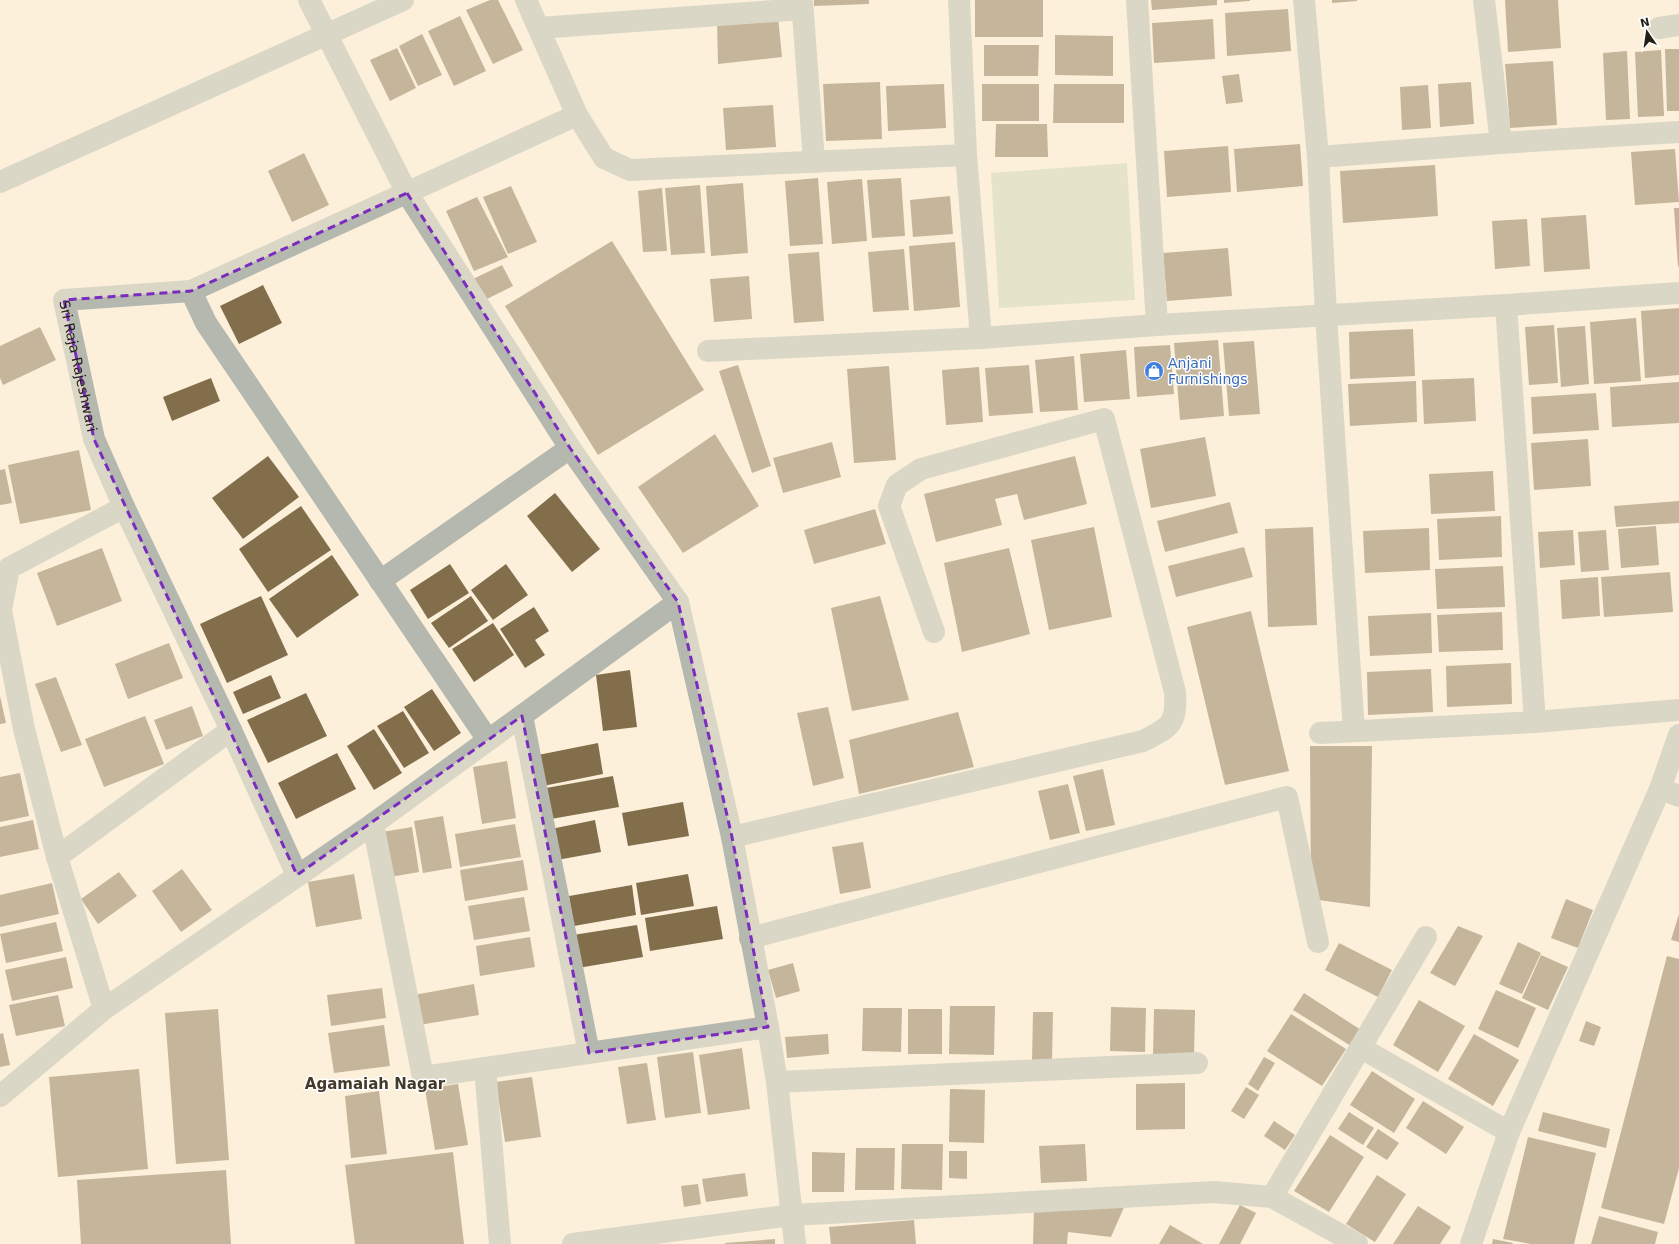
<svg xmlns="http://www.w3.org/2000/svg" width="1679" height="1244" font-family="'DejaVu Sans',sans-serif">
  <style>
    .green { fill: #ccd3b9 }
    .building { fill: #836e4c }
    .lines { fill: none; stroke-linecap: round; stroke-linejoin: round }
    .street { stroke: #b4b8af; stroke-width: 22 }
    .marked { fill: none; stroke: #7b2cbf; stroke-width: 3; stroke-dasharray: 8 5; stroke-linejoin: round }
    .labels { text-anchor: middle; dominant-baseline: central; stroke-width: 3; stroke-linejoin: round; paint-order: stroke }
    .shop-label { font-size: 14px; fill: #366cbe; stroke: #fff; text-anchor: start }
    .street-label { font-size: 14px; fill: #231f17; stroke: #fff }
    .neighbourhood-label { font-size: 15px; font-weight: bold; fill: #433a29; stroke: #fff }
  </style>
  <rect width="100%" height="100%" fill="#fcf0db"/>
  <!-- green -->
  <polygon class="green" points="1127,163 1135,300 999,308 991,173"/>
  <!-- building -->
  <g class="building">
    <polygon points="490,0 498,0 523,50 493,64 466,10"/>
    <polygon points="814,0 869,0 869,4 814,6"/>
    <rect x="975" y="0" width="68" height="37"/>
    <polygon points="1151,0 1217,0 1217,5 1152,10"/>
    <polygon points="1224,0 1250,0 1250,1 1224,3"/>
    <polygon points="1332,0 1357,0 1357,1 1332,3"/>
    <polygon points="1505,0 1558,0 1561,48 1508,52"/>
    <polygon points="1288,9 1291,51 1227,56 1225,13"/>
    <polygon points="460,16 486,71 454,86 428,31"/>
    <polygon points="778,17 782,57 718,64 717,21"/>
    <polygon points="1213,19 1215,59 1154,63 1152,23"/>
    <polygon points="422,34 442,75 418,86 399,46"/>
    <polygon points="1055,35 1113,36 1113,76 1055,75"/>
    <polygon points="984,45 1039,45 1038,76 984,76"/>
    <polygon points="397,48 416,88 390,101 370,60"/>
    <polygon points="1665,49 1679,49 1679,111 1667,111"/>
    <polygon points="1661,50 1664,116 1638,117 1635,52"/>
    <polygon points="1627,51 1630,119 1606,120 1603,53"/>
    <polygon points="1553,61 1557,125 1510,128 1505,64"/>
    <polygon points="1239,74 1243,102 1226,104 1222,76"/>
    <polygon points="880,82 882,139 826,141 823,84"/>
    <polygon points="1471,82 1474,124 1440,127 1438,84"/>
    <polygon points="944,84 946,128 888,131 886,86"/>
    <rect x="982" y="84" width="57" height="37"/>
    <polygon points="1054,84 1124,84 1124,123 1053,123"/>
    <polygon points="1428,85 1431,128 1402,130 1400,87"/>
    <polygon points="773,105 776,147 726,150 723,108"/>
    <polygon points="996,124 1047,124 1048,157 995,157"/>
    <polygon points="1300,144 1303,186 1237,192 1234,149"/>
    <polygon points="1228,146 1231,192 1167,197 1164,151"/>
    <polygon points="1675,149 1679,202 1635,205 1631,152"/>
    <polygon points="304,153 329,205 292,222 268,171"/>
    <polygon points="1435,165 1438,216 1343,223 1340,171"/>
    <polygon points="818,178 823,244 790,246 785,181"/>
    <polygon points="901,178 905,236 872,238 867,180"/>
    <polygon points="862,179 867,241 832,244 827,182"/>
    <polygon points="743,183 748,253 711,256 706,186"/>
    <polygon points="700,185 705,253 671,255 665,188"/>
    <polygon points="511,186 537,242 508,254 483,197"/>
    <polygon points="662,188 667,251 643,252 638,191"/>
    <polygon points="950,196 953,234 913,237 910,200"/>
    <polygon points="477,197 508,257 474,271 446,211"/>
    <polygon points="1674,208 1679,208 1679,266 1678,267"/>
    <polygon points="1586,215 1590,269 1544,272 1541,218"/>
    <polygon points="1527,219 1530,266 1495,269 1492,221"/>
    <polygon points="612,241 704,390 598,455 505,306"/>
    <polygon points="955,242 960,307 914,311 909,246"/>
    <polygon points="1228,248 1232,296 1167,301 1163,253"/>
    <polygon points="904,249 909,310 873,312 868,252"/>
    <polygon points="819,252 824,321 794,323 788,254"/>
    <polygon points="502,265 513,286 481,302 471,280"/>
    <polygon points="749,276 752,319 714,322 710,279"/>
    <polygon points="263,285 282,323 239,344 220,306"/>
    <polygon points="1679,308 1679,375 1645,378 1641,311"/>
    <polygon points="1636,318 1641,381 1594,384 1590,322"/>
    <polygon points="1554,325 1558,383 1529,385 1525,327"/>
    <polygon points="1585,326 1589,384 1561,387 1557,328"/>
    <polygon points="40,327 56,360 3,385 0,378 0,346"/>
    <polygon points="1413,329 1415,376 1350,379 1349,332"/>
    <polygon points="1218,340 1224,416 1180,420 1174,343"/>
    <polygon points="1254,341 1260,414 1229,416 1223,343"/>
    <polygon points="1170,345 1174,394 1137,397 1134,347"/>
    <polygon points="1126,350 1130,399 1084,402 1080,354"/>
    <polygon points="1074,356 1078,410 1040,412 1035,360"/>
    <polygon points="738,365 771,466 752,473 719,371"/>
    <polygon points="1029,365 1033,413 989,416 985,368"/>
    <polygon points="889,366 896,460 854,463 847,369"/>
    <polygon points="979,367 983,422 946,425 942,370"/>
    <polygon points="211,378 220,401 172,421 163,397"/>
    <polygon points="1474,378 1476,421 1424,424 1422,380"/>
    <polygon points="1416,381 1417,422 1350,426 1348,384"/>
    <polygon points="1679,382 1679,423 1612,427 1610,387"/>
    <polygon points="1596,393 1599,430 1533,434 1531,397"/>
    <polygon points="715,434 759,506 683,553 638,487"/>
    <polygon points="1205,437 1216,496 1151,508 1140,449"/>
    <polygon points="1588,439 1591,486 1534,490 1531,443"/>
    <polygon points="832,442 841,477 783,493 773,458"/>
    <polygon points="79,450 91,510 20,524 8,465"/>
    <polygon points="268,456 299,497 243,539 212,498"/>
    <polygon points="1075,456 1087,504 1024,520 1017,494 995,499 1002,525 936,542 924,494"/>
    <polygon points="5,469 12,503 0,505 0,470"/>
    <polygon points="1493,471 1495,511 1431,514 1429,474"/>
    <polygon points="555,493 600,549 572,572 527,516"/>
    <polygon points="1679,501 1679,523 1616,527 1614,506"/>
    <polygon points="1230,502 1238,533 1165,552 1157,521"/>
    <polygon points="301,506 331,550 268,592 239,549"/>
    <polygon points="875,509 886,544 814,564 804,530"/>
    <polygon points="1501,516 1502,557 1439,560 1437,519"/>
    <polygon points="1656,526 1659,565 1621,568 1618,529"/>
    <polygon points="1094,527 1112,617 1049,630 1031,540"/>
    <polygon points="1313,527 1317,625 1268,627 1265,529"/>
    <polygon points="1429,528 1430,570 1365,573 1363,531"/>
    <polygon points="1573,530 1575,565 1540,568 1538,532"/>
    <polygon points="1606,530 1609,570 1581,572 1578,532"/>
    <polygon points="1244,547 1253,577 1176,597 1168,566"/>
    <polygon points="102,548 122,601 57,626 37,573"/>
    <polygon points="1009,548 1030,634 962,652 944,563"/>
    <polygon points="332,555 359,595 297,638 269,599"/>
    <polygon points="450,564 469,593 428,619 410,590"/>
    <polygon points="506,564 528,595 493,620 471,590"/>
    <polygon points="1503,566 1505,607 1437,609 1435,569"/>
    <polygon points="1670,572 1673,612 1604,617 1601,577"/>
    <polygon points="1598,577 1600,616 1562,619 1560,580"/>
    <polygon points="261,596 288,655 227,683 200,624"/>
    <polygon points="471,596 488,621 449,648 431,623"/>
    <polygon points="880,596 909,700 852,711 831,608"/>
    <polygon points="534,607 549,631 535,640 545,655 525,668 500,629"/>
    <polygon points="1251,611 1289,771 1225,785 1187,627"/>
    <polygon points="1502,612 1503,650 1439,652 1437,615"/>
    <polygon points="1431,613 1432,653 1370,656 1368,616"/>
    <polygon points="493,623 514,655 474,682 452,649"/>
    <polygon points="169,643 183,678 128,699 115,664"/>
    <polygon points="1511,663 1512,704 1447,707 1446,666"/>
    <polygon points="1431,669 1433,712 1368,715 1367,672"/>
    <polygon points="630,670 637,727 603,731 596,675"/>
    <polygon points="271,675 281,698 243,714 233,692"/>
    <polygon points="56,677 82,745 61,752 35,684"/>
    <polygon points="432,689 461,733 434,751 404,707"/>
    <polygon points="306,693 327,736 268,763 247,720"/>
    <polygon points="0,696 6,723 0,724"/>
    <polygon points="192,706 203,736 166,750 154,720"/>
    <polygon points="828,707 844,778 813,786 797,713"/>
    <polygon points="403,711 429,753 404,768 377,726"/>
    <polygon points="958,712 974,767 859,794 849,740"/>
    <polygon points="145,716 164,764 104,787 85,739"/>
    <polygon points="374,729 402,773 374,790 347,746"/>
    <polygon points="598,743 603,774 543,786 538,755"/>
    <polygon points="1310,746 1372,746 1370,907 1311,899"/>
    <polygon points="337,753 356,789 296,819 278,783"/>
    <polygon points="507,761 516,818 482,824 473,767"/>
    <polygon points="1103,769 1115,825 1086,831 1073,776"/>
    <polygon points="20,773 29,816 0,822 0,777"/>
    <polygon points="613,776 619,807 551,819 546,788"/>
    <polygon points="1068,784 1080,833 1050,840 1038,791"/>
    <polygon points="683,802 689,836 628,846 622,813"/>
    <polygon points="443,816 452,868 423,873 414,821"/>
    <polygon points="33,820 39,849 0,857 0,827"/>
    <polygon points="595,820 601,852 557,860 551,829"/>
    <polygon points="515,824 521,857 460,867 455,834"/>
    <polygon points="412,827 419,872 390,877 382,832"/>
    <polygon points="863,842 871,888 840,894 832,847"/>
    <polygon points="523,860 528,890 465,901 460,870"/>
    <polygon points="182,869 212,910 181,932 152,891"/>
    <polygon points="119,872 137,896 98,924 81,899"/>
    <polygon points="354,874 362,919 316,927 308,882"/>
    <polygon points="688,874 694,906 641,915 636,883"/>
    <polygon points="52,883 59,914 0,927 0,895"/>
    <polygon points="632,885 636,915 574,926 569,896"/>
    <polygon points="524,897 530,931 474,940 468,906"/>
    <polygon points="1566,899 1593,910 1578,948 1551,938"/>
    <polygon points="717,906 723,939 650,951 645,918"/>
    <polygon points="1679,914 1679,942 1671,940"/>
    <polygon points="56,922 63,951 6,963 0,934"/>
    <polygon points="637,925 643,957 578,968 573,935"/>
    <polygon points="1458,926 1483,936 1455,986 1430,973"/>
    <polygon points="530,937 535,967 480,976 476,946"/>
    <polygon points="1518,942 1541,953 1522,994 1499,984"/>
    <polygon points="1339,943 1392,970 1378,997 1325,970"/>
    <polygon points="1541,955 1568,967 1548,1010 1522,998"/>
    <polygon points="1667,956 1679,959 1679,1168 1664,1224 1601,1208"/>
    <polygon points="66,957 73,988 12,1001 5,970"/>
    <polygon points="793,963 800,991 776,998 768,970"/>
    <polygon points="474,984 479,1015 419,1025 414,995"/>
    <polygon points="382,988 386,1018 331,1026 327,995"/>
    <polygon points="1496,990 1536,1008 1518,1048 1478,1029"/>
    <polygon points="1304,993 1361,1030 1351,1046 1293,1010"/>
    <polygon points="58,995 65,1026 16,1036 9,1005"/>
    <polygon points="1419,1000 1465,1026 1438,1072 1393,1045"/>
    <polygon points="950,1006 995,1006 994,1055 949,1054"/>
    <polygon points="1111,1007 1146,1008 1145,1052 1110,1051"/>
    <polygon points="863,1008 902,1008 901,1052 862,1051"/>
    <polygon points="218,1009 229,1160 176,1164 165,1013"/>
    <rect x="908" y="1009" width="34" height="45"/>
    <polygon points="1154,1009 1195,1010 1194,1056 1153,1056"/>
    <polygon points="1033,1012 1053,1012 1052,1062 1032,1062"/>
    <polygon points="1291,1014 1346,1049 1322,1086 1267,1051"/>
    <polygon points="1586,1021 1601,1027 1594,1046 1579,1041"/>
    <polygon points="384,1025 390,1066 334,1073 328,1033"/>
    <polygon points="3,1033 10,1065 0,1067 0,1034"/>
    <polygon points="828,1034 829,1054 787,1058 785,1037"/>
    <polygon points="1474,1034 1519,1060 1493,1106 1448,1079"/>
    <polygon points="742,1048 750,1109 708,1115 699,1055"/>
    <polygon points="693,1052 701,1113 665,1118 657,1057"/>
    <polygon points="1264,1057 1275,1063 1258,1091 1248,1084"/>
    <polygon points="647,1063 656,1120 627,1124 618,1067"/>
    <polygon points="139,1069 148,1169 58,1177 49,1077"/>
    <polygon points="1372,1071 1415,1099 1394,1133 1350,1105"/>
    <polygon points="532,1077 541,1137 505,1142 496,1082"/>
    <polygon points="1185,1083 1185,1129 1136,1130 1136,1084"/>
    <polygon points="458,1084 468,1145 435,1150 425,1089"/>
    <polygon points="1246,1087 1259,1095 1244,1119 1231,1111"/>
    <polygon points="950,1089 985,1090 984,1143 949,1142"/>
    <polygon points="379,1091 387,1154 351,1158 345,1096"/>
    <polygon points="1423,1101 1464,1127 1446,1154 1406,1128"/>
    <polygon points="1349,1112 1374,1128 1363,1145 1338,1129"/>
    <polygon points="1543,1112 1610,1129 1606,1148 1538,1131"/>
    <polygon points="1274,1121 1295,1135 1285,1150 1264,1136"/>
    <polygon points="1378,1129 1399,1143 1387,1160 1366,1147"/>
    <polygon points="1330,1135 1364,1157 1329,1212 1294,1191"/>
    <polygon points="1528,1137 1596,1153 1574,1244 1531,1244 1503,1239"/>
    <polygon points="902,1144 943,1144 942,1190 901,1189"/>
    <polygon points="1085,1144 1087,1181 1041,1183 1039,1146"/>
    <polygon points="856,1148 895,1148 894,1190 855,1190"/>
    <polygon points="949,1151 967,1151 967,1179 949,1178"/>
    <polygon points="453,1152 464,1244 355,1244 345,1165"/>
    <polygon points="812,1152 845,1153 844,1192 812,1192"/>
    <polygon points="226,1170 231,1244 81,1244 77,1180"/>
    <polygon points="745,1173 748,1196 706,1202 702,1179"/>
    <polygon points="1377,1175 1406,1194 1375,1242 1346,1224"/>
    <polygon points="698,1184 701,1204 684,1207 681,1186"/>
    <polygon points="1128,1198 1111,1237 1068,1232 1067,1244 1033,1244 1034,1209"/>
    <polygon points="1240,1205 1256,1213 1240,1244 1219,1244"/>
    <polygon points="1418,1206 1451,1227 1440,1244 1393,1244"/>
    <polygon points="1599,1216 1658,1232 1655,1244 1591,1244"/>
    <polygon points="914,1220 916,1244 831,1244 829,1227"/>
    <polygon points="1170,1225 1203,1244 1159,1244"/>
    <polygon points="775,1239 775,1244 725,1244 725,1243"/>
    <polygon points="1493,1239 1513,1243 1512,1244 1492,1244"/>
  </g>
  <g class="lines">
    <!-- street -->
    <g class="street">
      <polyline points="526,0 577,115 604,158 630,170 966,155"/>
      <polyline points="802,0 814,162"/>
      <polyline points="959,0 966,155 981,338"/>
      <polyline points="1137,0 1157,325"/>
      <polyline points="1304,0 1318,157 1326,315 1354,731"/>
      <polyline points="1484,0 1501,143"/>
      <polyline points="539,28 802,9"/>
      <polyline points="1659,28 1679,25"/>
      <polyline points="1318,157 1501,143 1679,132"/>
      <polyline points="0,182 403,0"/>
      <path id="s1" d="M191,291L64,300L94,439L124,507L231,730L297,875"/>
      <polyline points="1506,305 1535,722"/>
      <polyline points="708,351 981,338 1157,325 1506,305 1679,293"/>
      <polyline points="380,581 570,448"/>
      <polyline points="678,602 732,837 768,1027 777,1082 795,1244"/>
      <polyline points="522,716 589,1053"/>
      <polyline points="1320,733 1535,722 1679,710"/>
      <polyline points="488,740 206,323 191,291 577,115"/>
      <polyline points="1660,789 1679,796"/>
      <polyline points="373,824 423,1077 768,1027"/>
      <path d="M732,837L1143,741C1170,727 1177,725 1175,692L1104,419L921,469L897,485L889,506L934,632"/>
      <polyline points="57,857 231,730"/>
      <polyline points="750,938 1287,797 1318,942"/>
      <polyline points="104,1009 57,857 24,729 1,610 9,568 124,507"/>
      <polyline points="1361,1048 1509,1132"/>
      <polyline points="485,1068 500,1244"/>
      <polyline points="777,1082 1197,1063"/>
      <polyline points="0,1096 104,1009 373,824 678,602 570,448 407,193 309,0"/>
      <polyline points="1272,1197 1426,937"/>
      <polyline points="573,1244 792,1215 1214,1192 1272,1197 1357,1244"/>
      <polyline points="1471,1244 1509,1132 1660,789 1679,735"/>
    </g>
  </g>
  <!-- marked area -->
  <path d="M0 0H1679V1244H0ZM407,193L570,448L678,602L732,837L768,1027L589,1053L522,716L297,875L94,439L64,300L191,291Z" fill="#fcf0db" fill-opacity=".55" fill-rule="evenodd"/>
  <path class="marked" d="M407,193L570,448L678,602L732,837L768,1027L589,1053L522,716L297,875L94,439L64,300L191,291Z"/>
  <!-- icons -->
  <defs>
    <symbol id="shop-disc" viewBox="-11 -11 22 22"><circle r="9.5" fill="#3f7fe0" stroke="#fff"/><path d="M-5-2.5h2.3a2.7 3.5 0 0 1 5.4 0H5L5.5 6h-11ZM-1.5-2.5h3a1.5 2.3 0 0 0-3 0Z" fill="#fff"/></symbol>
  </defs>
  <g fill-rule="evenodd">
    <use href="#shop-disc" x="1143" y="360" width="22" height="22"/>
  </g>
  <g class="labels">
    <!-- shop labels -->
    <g class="shop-label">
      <text x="1168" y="363">Anjani<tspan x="1168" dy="16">Furnishings</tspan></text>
    </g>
    <!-- street labels -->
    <g class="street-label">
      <text stroke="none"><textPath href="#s1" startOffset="195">Sri Raja Rajeshwari</textPath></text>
    </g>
    <!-- neighbourhood labels -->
    <g class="neighbourhood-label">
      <text x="375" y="1084">Agamaiah Nagar</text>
    </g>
  </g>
  <!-- north arrow -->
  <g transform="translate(1647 32) rotate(347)" stroke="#ffffff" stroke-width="3" paint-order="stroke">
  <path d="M0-3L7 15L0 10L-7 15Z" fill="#231f17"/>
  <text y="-6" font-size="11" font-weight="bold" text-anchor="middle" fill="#231f17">N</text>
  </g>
</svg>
